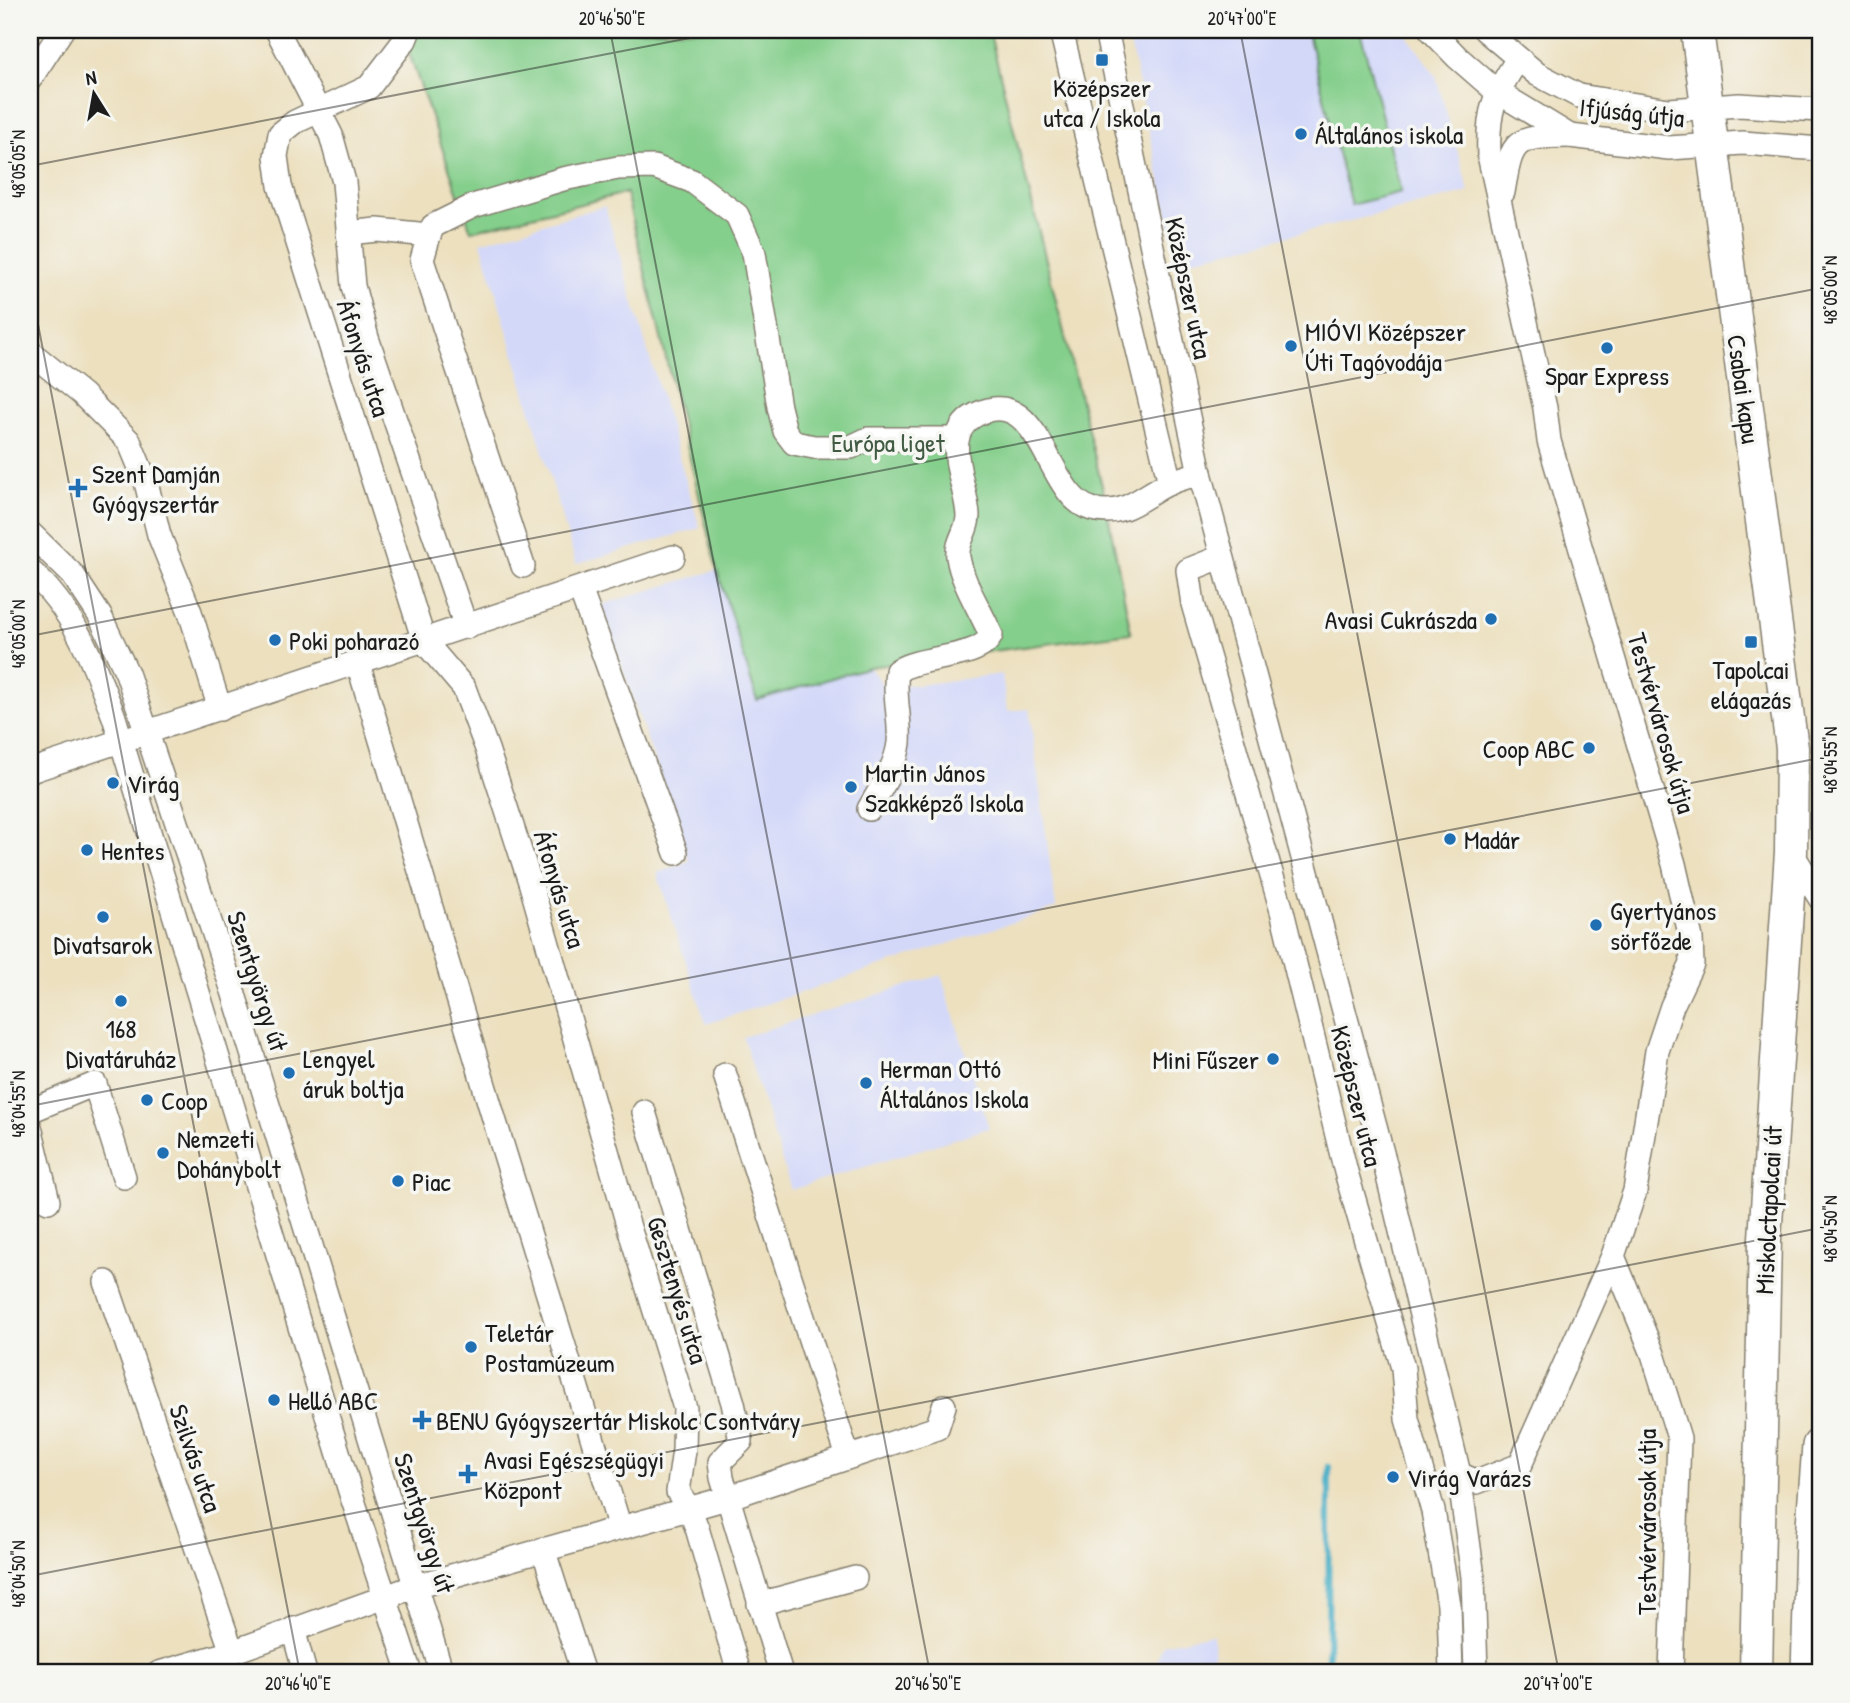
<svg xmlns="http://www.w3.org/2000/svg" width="1850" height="1703" font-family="'Patrick Hand',sans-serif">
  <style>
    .built { fill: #d3d8f9 }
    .green { fill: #85cf8c; stroke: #507654; stroke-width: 2 }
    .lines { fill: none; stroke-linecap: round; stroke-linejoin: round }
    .stream { stroke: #47afc6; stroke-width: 6 }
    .street-casing { stroke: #847e6e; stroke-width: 26 }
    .secondary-casing { stroke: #847e6e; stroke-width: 35 }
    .primary-casing { stroke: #847e6e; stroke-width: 38 }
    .street { stroke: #fff; stroke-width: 23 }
    .secondary { stroke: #fff; stroke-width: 32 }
    .primary { stroke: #fff; stroke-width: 35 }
    .ticks { fill: none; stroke: #1c1c1c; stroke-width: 2; stroke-opacity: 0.45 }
    .poi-dot { fill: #1f6fb2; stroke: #f6f6f2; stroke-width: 2.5 }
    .labels { text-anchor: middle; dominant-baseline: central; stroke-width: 7; stroke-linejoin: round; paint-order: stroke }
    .poi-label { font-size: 26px; fill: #1c1c1c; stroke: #f6f6f2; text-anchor: start }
    .street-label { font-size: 26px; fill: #1c1c1c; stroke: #f6f6f2 }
    .park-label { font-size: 26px; fill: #415b43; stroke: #f6f6f2 }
    .neatline { fill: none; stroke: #1c1c1c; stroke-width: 2.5 }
    .ticks-label { font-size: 18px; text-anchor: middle; fill: #1c1c1c }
  </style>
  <rect width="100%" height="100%" fill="#f6f6f2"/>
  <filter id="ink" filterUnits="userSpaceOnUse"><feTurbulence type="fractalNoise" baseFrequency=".0143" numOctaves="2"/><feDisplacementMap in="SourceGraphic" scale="14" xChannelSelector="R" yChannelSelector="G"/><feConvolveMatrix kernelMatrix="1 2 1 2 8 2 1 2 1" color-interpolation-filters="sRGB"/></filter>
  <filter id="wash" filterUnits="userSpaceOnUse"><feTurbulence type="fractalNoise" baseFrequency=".00686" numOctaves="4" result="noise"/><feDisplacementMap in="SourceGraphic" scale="28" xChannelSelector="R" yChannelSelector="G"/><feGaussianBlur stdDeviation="1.57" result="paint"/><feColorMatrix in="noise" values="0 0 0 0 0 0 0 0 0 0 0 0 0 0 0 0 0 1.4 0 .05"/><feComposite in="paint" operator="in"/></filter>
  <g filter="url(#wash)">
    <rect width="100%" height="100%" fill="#ece0bf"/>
    <!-- built -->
    <g class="built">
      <polygon points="1127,30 1403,30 1436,76 1469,192 1178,263"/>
      <polygon points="605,206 700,528 576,564 481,242"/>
      <polygon points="717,570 757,700 869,667 882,684 917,685 1002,674 1007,711 1029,709 1056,908 706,1024 657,873 689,861 601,605"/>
      <polygon points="941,975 989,1128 791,1190 743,1037"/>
      <polygon points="1213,1634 1214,1673 1152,1673 1163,1644"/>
    </g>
    <!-- green -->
    <g class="green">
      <polygon points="401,30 989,30 1104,494 1131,633 869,667 757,700 717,570 626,193 471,231"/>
      <polygon points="1307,30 1360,30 1401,192 1351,205"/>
    </g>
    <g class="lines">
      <!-- stream -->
      <polyline class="stream" points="1328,1673 1329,1466"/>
    </g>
  </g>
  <g filter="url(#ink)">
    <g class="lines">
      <defs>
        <g id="street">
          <polyline points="277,30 331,135 344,182 353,286 367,338 466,627"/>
          <polyline points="409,30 405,40 369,87 295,122 280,134 276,156 280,186 424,641 464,688 487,749 531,885 627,1221 685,1408 684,1450 678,1492 689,1508 697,1528 739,1673"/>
          <polyline points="1061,30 1170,483"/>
          <polyline points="1106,30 1200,473 1385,1164 1459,1474 1473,1577 1476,1673"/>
          <polyline points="1431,30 1457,57 1496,91 1570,136 1669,148 1743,143 1820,149"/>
          <polyline points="1485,30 1537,74 1579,96 1669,110 1739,105 1820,110"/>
          <polyline points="30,79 62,30"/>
          <path d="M1503,192C1512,138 1514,137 1570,136"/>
          <polyline points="348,233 377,230 429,235 422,260 523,566"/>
          <polyline points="429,235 433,226 473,206 563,179 618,168 654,167 692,181 737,215 754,253 779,407 785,431 794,443 814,447 851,447 868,439 955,439"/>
          <polyline points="30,352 82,394 129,441 146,482 159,535 190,612 220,709"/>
          <polyline points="30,533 73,575 100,616 127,673 233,991 442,1673"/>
          <polyline points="1221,557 1188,570 1193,604 1282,911 1346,1172 1403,1368 1407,1419 1433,1511 1449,1605 1451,1673"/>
          <path d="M30,571C74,609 94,664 114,717L350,1491L410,1673"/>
          <polyline points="580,589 676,853"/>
          <polyline points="358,663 495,1122 620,1528"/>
          <polyline points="30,771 673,557"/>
          <path d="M869,809C880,789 896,767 899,743C901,719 893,696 897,671C920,655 981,660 991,635C981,611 962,583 958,557C956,542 968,531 968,516C967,482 935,430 982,412C1043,389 1047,498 1092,509C1125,518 1142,496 1169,483C1179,479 1190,476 1200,473"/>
          <polyline points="1791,852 1820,898"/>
          <polyline points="725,1075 848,1457"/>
          <polyline points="30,1111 95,1084 124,1177"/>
          <polyline points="644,1112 733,1403 741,1441 720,1462 722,1478 781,1673"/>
          <polyline points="30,1127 48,1201"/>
          <polyline points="1613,1256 1653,1354 1679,1438 1671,1673"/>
          <polyline points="106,1282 232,1652"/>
          <path d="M1459,1474L1477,1482L1520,1465L1613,1256L1635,1191L1657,1051L1672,1006L1692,964L1691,938L1674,864L1549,441L1545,408L1489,155C1487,111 1494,95 1518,59"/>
          <polyline points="543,1549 583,1673"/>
          <polyline points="759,1604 855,1578"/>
          <polyline points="293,1629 305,1673"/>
          <polyline points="159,1673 232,1652 416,1586 727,1498 937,1428 944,1406"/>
        </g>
        <polyline id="secondary" points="1697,30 1792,748 1791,852 1765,1238 1756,1673"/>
        <polyline id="primary" points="1809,1673 1813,1539 1820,1446"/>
      </defs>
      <!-- street casing -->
      <use href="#street" class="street-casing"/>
      <!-- secondary casing -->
      <use href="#secondary" class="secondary-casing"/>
      <!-- primary casing -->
      <use href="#primary" class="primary-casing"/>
      <!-- street -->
      <use href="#street" class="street"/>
      <!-- secondary -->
      <use href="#secondary" class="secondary"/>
      <!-- primary -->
      <use href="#primary" class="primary"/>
    </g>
  </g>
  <!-- ticks -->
  <path class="ticks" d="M610,30L930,1673M1240,30L1559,1673M30,166L731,30M30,283L300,1673M30,636L1820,288M30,1106L1820,758M30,1576L1820,1228"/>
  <!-- markers -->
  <g class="poi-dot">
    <rect x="1095" y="53" width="14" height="14" rx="3.5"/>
    <circle cx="1301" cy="134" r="7"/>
    <circle cx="1291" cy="346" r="7"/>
    <circle cx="1607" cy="348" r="7"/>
    <path d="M74.5 477.5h7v7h7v7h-7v7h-7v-7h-7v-7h7z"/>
    <circle cx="1491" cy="619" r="7"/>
    <circle cx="275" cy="640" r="7"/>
    <rect x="1744" y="635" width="14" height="14" rx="3.5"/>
    <circle cx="1589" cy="748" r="7"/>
    <circle cx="113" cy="783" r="7"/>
    <circle cx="851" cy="787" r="7"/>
    <circle cx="1450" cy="839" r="7"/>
    <circle cx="87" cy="850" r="7"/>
    <circle cx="103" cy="917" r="7"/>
    <circle cx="1596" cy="925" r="7"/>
    <circle cx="121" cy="1001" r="7"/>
    <circle cx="1273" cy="1059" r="7"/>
    <circle cx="289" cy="1073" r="7"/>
    <circle cx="866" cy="1083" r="7"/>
    <circle cx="147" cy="1100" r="7"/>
    <circle cx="163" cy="1153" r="7"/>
    <circle cx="398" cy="1181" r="7"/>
    <circle cx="471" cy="1347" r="7"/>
    <circle cx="274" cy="1400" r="7"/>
    <path d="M418.5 1409.5h7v7h7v7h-7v7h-7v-7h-7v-7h7z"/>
    <path d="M464.5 1463.5h7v7h7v7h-7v7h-7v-7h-7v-7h7z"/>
    <circle cx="1393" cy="1477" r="7"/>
  </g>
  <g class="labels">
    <!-- poi labels -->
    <g class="poi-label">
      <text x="1102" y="87" text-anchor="middle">Középszer<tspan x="1102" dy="30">utca / Iskola</tspan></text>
      <text x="1315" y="134">Általános iskola</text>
      <text x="1305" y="331">MIÓVI Középszer<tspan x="1305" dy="30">Úti Tagóvodája</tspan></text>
      <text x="1607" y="375" text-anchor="middle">Spar Express</text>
      <text x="92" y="473">Szent Damján<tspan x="92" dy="30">Gyógyszertár</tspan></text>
      <text x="1477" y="619" text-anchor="end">Avasi Cukrászda</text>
      <text x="289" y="640">Poki poharazó</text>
      <text x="1751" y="669" text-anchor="middle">Tapolcai<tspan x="1751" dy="30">elágazás</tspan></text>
      <text x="1575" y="748" text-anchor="end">Coop ABC</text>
      <text x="865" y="772">Martin János<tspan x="865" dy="30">Szakképző Iskola</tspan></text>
      <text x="127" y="783">Virág</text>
      <text x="1464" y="839">Madár</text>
      <text x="101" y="850">Hentes</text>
      <text x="1610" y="910">Gyertyános<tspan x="1610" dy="30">sörfőzde</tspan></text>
      <text x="103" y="944" text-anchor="middle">Divatsarok</text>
      <text x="121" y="1028" text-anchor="middle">168<tspan x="121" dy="30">Divatáruház</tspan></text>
      <text x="303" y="1058">Lengyel<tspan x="303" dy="30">áruk boltja</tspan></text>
      <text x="1259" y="1059" text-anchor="end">Mini Fűszer</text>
      <text x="880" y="1068">Herman Ottó<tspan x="880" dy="30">Általános Iskola</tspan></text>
      <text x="161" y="1100">Coop</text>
      <text x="177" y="1138">Nemzeti<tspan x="177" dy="30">Dohánybolt</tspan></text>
      <text x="412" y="1181">Piac</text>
      <text x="485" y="1332">Teletár<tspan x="485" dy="30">Postamúzeum</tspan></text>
      <text x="288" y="1400">Helló ABC</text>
      <text x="436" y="1420">BENU Gyógyszertár Miskolc Csontváry</text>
      <text x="484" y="1459">Avasi Egészségügyi<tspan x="484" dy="30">Központ</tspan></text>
      <text x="1407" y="1477">Virág Varázs</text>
    </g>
    <!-- street labels -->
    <g class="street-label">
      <text transform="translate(1632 112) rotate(6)">Ifjúság útja</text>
      <text transform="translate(1189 288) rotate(78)">Középszer utca</text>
      <text transform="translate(364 358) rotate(72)">Áfonyás utca</text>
      <text transform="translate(1744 389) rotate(82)">Csabai kapu</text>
      <text transform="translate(1662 723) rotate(74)">Testvérvárosok útja</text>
      <text transform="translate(560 889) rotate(73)">Áfonyás utca</text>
      <text transform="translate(258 981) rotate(72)">Szentgyörgy út</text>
      <text transform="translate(1357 1096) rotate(76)">Középszer utca</text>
      <text transform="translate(1768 1210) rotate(-87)">Miskolctapolcai út</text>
      <text transform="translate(678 1290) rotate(73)">Gesztenyés utca</text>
      <text transform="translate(196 1458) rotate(71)">Szilvás utca</text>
      <text transform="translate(1646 1522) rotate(-90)">Testvérvárosok útja</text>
      <text transform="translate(425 1523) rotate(72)">Szentgyörgy út</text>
    </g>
    <!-- park labels -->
    <g class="park-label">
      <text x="888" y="442">Európa liget</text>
    </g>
  </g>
  <!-- margin -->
  <rect width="1850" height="1703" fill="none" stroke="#f6f6f2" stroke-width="77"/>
  <!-- north arrow -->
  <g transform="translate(94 94) rotate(349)" stroke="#f6f6f2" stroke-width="5" paint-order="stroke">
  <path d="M0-5L12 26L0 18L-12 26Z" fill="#1c1c1c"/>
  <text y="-10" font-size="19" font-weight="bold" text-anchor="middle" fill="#1c1c1c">N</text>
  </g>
  <rect x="38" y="38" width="1774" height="1626" class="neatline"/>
  <g class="ticks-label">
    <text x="612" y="25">20°46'50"E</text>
    <text x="1242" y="25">20°47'00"E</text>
    <text transform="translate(19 164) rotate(-90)" y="6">48°05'05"N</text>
    <text transform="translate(1831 290) rotate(-90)" y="6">48°05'00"N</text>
    <text transform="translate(19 634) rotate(-90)" y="6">48°05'00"N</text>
    <text transform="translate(1831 760) rotate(-90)" y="6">48°04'55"N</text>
    <text transform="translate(19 1104) rotate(-90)" y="6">48°04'55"N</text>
    <text transform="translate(1831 1229) rotate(-90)" y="6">48°04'50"N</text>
    <text transform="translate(19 1574) rotate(-90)" y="6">48°04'50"N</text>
    <text x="298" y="1690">20°46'40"E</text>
    <text x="928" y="1690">20°46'50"E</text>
    <text x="1558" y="1690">20°47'00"E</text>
  </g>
</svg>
